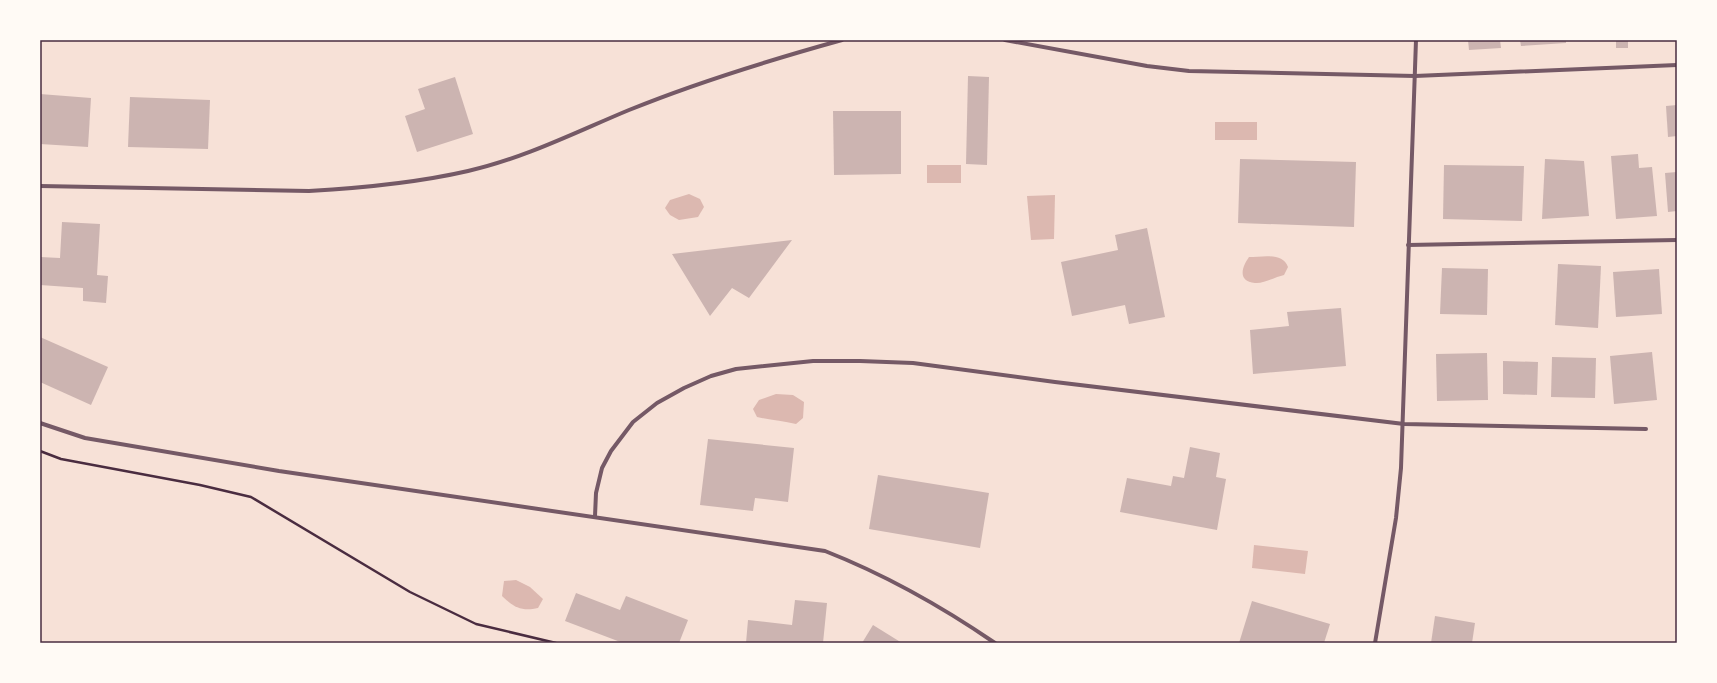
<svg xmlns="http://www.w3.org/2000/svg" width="1717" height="683" font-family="Lora,serif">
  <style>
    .water { fill: #dcb8b0 }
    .building { fill: #ccb4b1 }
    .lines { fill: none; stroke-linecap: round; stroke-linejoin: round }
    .path { stroke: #4a2c40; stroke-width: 2.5 }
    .minor { stroke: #755966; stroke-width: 4 }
    .neatline { fill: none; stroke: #4a2c40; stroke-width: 1.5 }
  </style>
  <rect width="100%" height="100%" fill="#f7e1d7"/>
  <!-- water -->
  <g class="water">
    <rect x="1215" y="122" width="42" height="18"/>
    <rect x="927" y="165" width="34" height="18"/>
    <polygon points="689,194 700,199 704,207 698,217 679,220 670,215 665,208 670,200"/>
    <polygon points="1055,195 1054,239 1031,240 1027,196"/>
    <path d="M1249,257C1262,257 1283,252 1288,267L1284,275C1275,277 1263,284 1255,283C1237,281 1242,267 1249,257Z"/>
    <path d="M776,394L793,395L804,402L803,418L796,424C783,421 770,420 757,417L753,409L759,400Z"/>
    <polygon points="1254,545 1308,551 1305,574 1252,568"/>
    <path d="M516,580L530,587L543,599L538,608C522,612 513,607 502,596L504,581Z"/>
  </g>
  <!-- building -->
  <g class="building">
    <polygon points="1468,40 1500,40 1501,48 1469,50"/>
    <polygon points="1520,40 1566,40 1566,43 1521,46"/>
    <rect x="1616" y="40" width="12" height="8"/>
    <polygon points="968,76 989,77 987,165 966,164"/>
    <polygon points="455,77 473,134 417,152 405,116 425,109 418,89"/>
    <polygon points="40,94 91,98 88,147 40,144"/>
    <polygon points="130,97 210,100 208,149 128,147"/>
    <polygon points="1677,105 1677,136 1668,137 1666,106"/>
    <polygon points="833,111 901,111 901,174 834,175"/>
    <polygon points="1638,154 1639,168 1652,167 1657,216 1616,219 1611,156"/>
    <polygon points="1240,159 1356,162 1354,227 1238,223"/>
    <polygon points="1545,159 1584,161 1589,216 1542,219"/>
    <polygon points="1444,165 1524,166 1522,221 1443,219"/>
    <polygon points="1677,172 1677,211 1668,212 1665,173"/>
    <polygon points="62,222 100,224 97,275 108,276 106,303 83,301 83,288 40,285 40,257 60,258"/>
    <polygon points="1147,228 1165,317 1129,324 1125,305 1072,316 1061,262 1118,250 1115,235"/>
    <polygon points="792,240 749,298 732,288 710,316 672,254"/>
    <polygon points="1558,264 1601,266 1598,328 1555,325"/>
    <polygon points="1442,268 1488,269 1487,315 1440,314"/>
    <polygon points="1659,269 1662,314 1616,317 1613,272"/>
    <polygon points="1341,308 1346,366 1253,374 1250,330 1289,326 1287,312"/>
    <polygon points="40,337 108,367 91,405 40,382"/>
    <polygon points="1652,352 1657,400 1614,404 1610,356"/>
    <polygon points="1487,353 1488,400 1437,401 1436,354"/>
    <polygon points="1552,357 1596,358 1595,398 1551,397"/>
    <polygon points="1503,361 1538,362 1537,395 1503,394"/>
    <polygon points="708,439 794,448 788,502 755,498 753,511 700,505"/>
    <polygon points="1190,447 1220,453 1216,477 1226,479 1217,530 1120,512 1127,478 1171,486 1173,476 1184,478"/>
    <polygon points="878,475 989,493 980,548 869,529"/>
    <polygon points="576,593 620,610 626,596 688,620 679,643 623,643 565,621"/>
    <polygon points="795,600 827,603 823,643 746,643 748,620 792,625"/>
    <polygon points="1252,601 1330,624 1324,643 1239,643"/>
    <polygon points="1435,616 1475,623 1472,643 1431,643"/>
    <polygon points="873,625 902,643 862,643"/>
  </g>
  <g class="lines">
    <!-- path -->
    <polyline class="path" points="40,451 61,459 200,485 251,497 410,592 476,624 556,643"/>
    <!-- minor -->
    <g class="minor">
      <polyline points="1005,40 1147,66 1189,71 1415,76 1677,65"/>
      <path d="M40,186L309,191C362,188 416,183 468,171C525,158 576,132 629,110C698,82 770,60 842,40"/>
      <polyline points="1408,245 1677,240"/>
      <path d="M40,423L85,438L279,471L825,551C886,575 941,606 995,643"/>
      <polyline points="595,516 596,493 602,468 611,451 633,422 657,403 684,388 711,376 736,369 813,361 860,361 913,363 1055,382 1404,424 1646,429"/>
      <polyline points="1375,643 1396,518 1401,468 1416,40"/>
    </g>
  </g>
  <!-- border -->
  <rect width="1717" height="683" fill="none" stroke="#fffaf5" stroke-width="82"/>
  <rect x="41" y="41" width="1635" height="601" class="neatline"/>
</svg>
